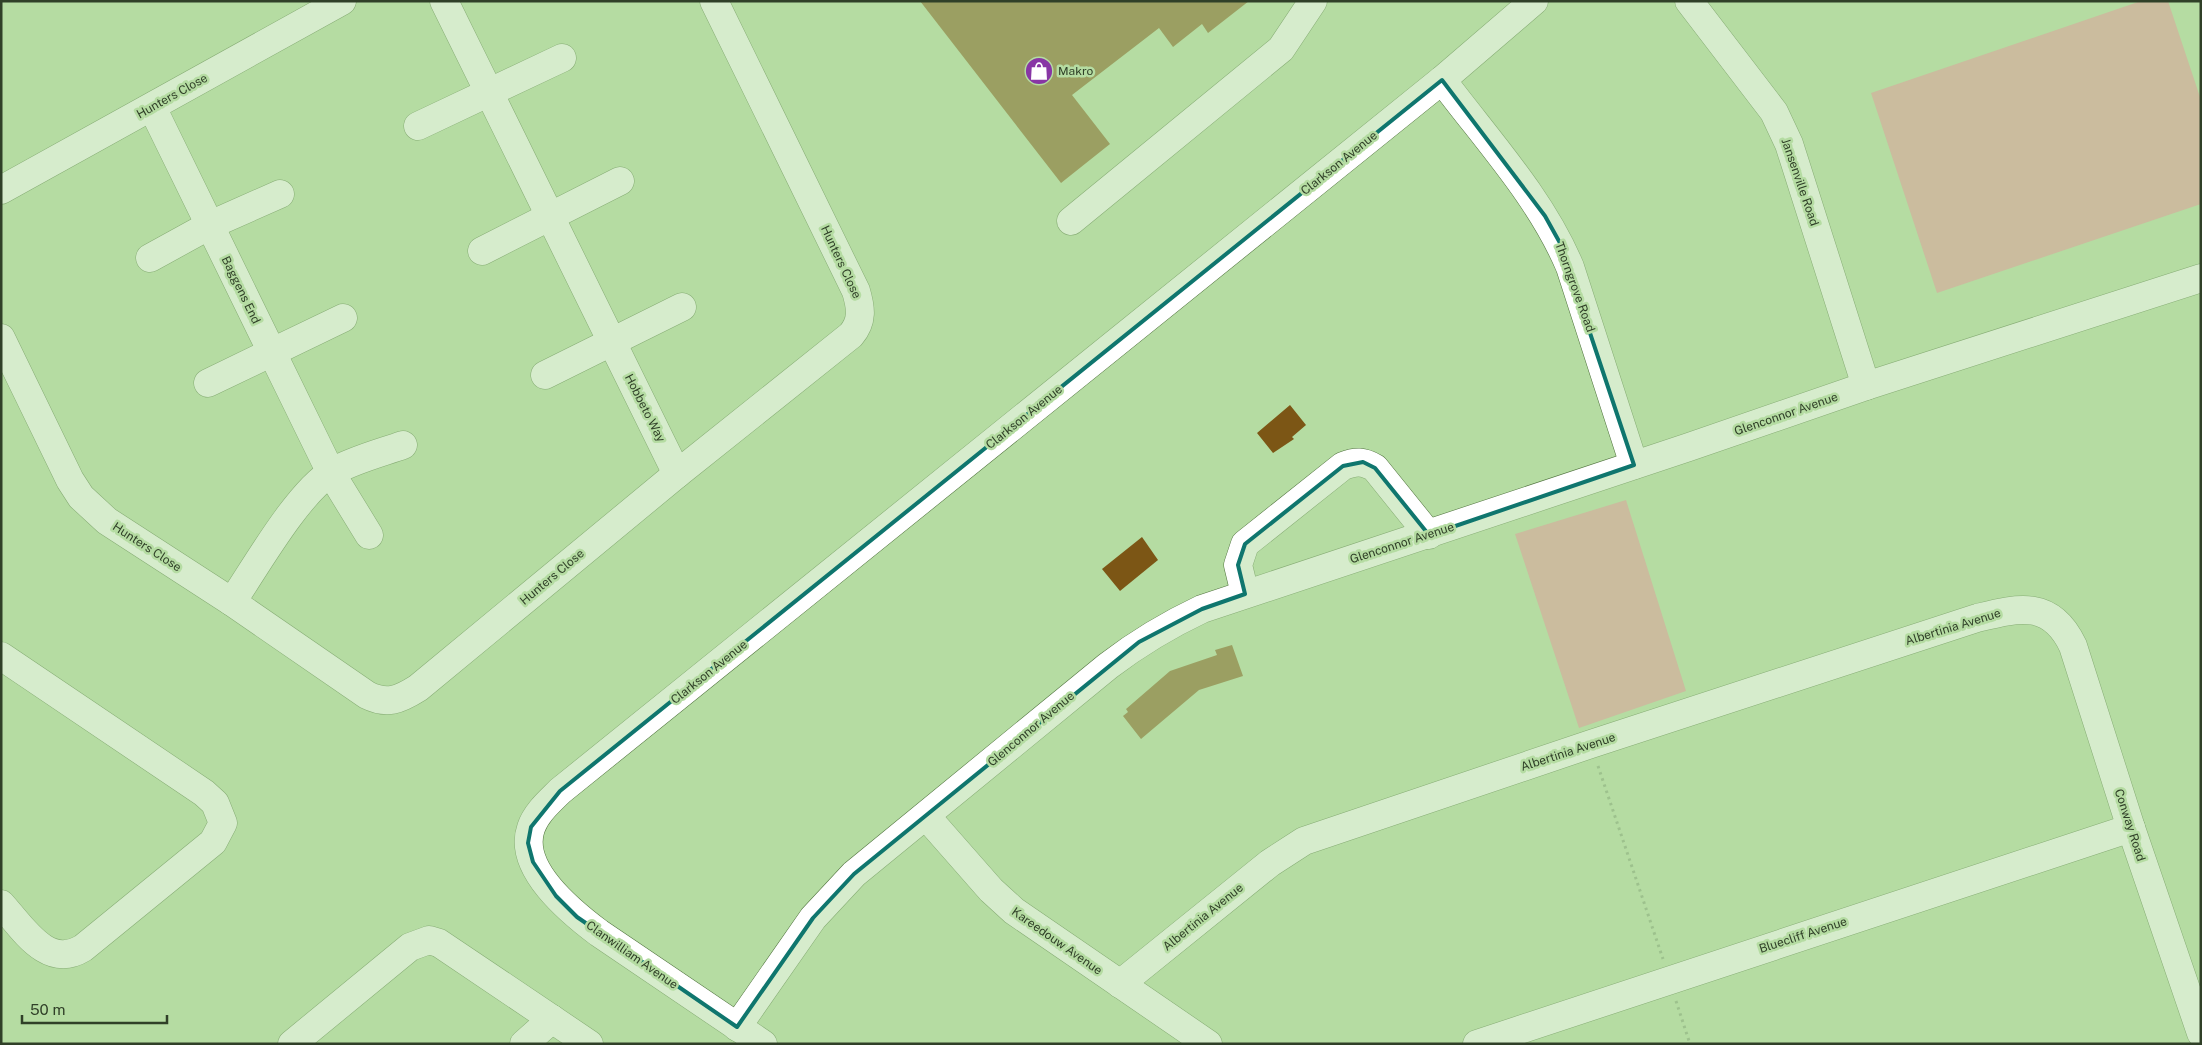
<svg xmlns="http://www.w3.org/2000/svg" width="2202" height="1045" font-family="'Public Sans',sans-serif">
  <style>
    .green { fill: #e69499 }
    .building { fill: #7c5615 }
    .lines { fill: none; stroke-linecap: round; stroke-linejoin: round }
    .minor-casing { stroke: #50733e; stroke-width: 29 }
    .path { stroke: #82a174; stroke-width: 3; stroke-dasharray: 2.5 4; stroke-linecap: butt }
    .minor { stroke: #fff; stroke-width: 28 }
    .marked { fill: none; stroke: #0f766e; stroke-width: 4; stroke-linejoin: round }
    .labels { text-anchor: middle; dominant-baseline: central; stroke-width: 5; stroke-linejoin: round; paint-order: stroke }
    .poi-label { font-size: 12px; fill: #304028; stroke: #b5dca2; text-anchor: start }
    .street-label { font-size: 12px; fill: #304028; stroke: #b5dca2 }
  </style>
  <rect width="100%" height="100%" fill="#b5dca2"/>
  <!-- green -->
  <g class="green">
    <polygon points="2141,1 2168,1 2201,100 2201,204 1937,293 1871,93"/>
    <polygon points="1626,500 1686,691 1579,728 1515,534"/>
  </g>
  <!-- building -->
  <g class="building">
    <polygon points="920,1 1249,1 1208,33 1202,24 1173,47 1159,28 1072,95 1110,144 1061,183"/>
    <polygon points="1290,405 1306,425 1292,437 1294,439 1273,453 1257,433"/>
    <polygon points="1142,537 1158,560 1120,591 1102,569"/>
    <polygon points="1232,645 1243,676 1199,690 1141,739 1123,716 1128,712 1126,709 1170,671 1217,655 1215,650"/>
  </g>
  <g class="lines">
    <defs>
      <g id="minor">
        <polyline points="444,1 677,474"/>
        <polyline points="1689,1 1774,112 1789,144 1866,386"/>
        <path d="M1442,80C1487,140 1541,198 1570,267L1634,465"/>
        <polyline points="152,107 331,473 369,535"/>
        <polyline points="418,126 562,58"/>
        <polyline points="1,190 342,1"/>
        <polyline points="1071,221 1281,49 1313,1"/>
        <polyline points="482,251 620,181"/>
        <polyline points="150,258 210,225 280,194"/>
        <path d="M1,338L70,480L81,497L107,521L232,602L367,695C387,705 399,700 418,688L677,474L851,335C863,321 861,308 856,291L714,1"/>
        <polyline points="545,375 682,307"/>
        <polyline points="208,383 343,318"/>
        <path d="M1245,594L1238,565L1245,544L1343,466C1356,461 1363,461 1375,468L1429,535"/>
        <path d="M232,602C255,568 298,492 332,472C353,460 380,453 403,445"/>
        <path d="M1,656L204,793L215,803L223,823L213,842L83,948C47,970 23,928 1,904"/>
        <polyline points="926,816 991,890 1014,911 1208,1044"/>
        <path d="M1120,984L1270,863L1304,841L1591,744L1977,618C2018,608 2051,599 2073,646L2131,828L2201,1033"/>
        <path d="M737,1027L813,918L854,874L1108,666C1138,643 1168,625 1202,609L1689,447L1866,386L2201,278"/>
        <polyline points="292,1044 410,947 429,940 439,943 589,1044"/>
        <polyline points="524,1044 552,1019"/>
        <path d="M763,1044L599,933C571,912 517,868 531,828C536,813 549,802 560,791L1442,80L1534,1"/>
        <polyline points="1477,1044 2131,828"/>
      </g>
    </defs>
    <!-- minor casing -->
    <use href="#minor" class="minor-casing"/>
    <!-- path -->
    <g class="path">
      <polyline points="1598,766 1663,959"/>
      <polyline points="1676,1001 1690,1044"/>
    </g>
    <!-- minor -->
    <use href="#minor" class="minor"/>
  </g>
  <!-- marked area -->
  <path d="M0 0H2202V1045H0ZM1442,80L1545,216L1560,243L1634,465L1429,535L1375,468L1363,462L1343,466L1245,544L1238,565L1245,594L1202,609L1139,642L854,874L813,918L737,1027L577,917L556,896L533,862L528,843L531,827L560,791Z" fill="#b5dca2" fill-opacity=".55" fill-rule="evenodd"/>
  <path class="marked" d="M1442,80L1545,216L1560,243L1634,465L1429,535L1375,468L1363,462L1343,466L1245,544L1238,565L1245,594L1202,609L1139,642L854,874L813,918L737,1027L577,917L556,896L533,862L528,843L531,827L560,791Z"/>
  <!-- icons -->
  <defs>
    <symbol id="shop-disc" viewBox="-11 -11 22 22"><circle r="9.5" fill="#8836a5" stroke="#b5dca2"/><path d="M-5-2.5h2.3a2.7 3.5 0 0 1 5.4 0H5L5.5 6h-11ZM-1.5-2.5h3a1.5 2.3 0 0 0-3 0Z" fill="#fff"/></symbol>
  </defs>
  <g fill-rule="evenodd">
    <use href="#shop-disc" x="1023" y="55" width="32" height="32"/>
  </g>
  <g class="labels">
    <!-- poi labels -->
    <g class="poi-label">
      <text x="1058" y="71">Makro</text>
    </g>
    <!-- street labels -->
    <g class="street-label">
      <text transform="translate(172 96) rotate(-29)">Hunters Close</text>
      <text transform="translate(1339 163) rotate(-39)">Clarkson Avenue</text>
      <text transform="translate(1800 182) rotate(71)">Jansenville Road</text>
      <text transform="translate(841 262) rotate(65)">Hunters Close</text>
      <text transform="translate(1575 287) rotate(70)">Thorngrove Road</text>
      <text transform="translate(241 290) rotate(64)">Baggens End</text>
      <text transform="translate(645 408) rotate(63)">Hobbeto Way</text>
      <text transform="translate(1786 414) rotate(-19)">Glenconnor Avenue</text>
      <text transform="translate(1024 417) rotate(-39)">Clarkson Avenue</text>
      <text transform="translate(1402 543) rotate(-18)">Glenconnor Avenue</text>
      <text transform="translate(147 547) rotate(33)">Hunters Close</text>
      <text transform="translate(552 577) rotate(-40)">Hunters Close</text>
      <text transform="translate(1953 627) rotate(-17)">Albertinia Avenue</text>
      <text transform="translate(709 672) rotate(-39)">Clarkson Avenue</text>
      <text transform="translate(1031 729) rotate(-40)">Glenconnor Avenue</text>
      <text transform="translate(1568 752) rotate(-18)">Albertinia Avenue</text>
      <text transform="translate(2130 825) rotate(72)">Conway Road</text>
      <text transform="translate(1203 917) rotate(-39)">Albertinia Avenue</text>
      <text transform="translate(1803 935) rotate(-18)">Bluecliff Avenue</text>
      <text transform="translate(1057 941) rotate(35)">Kareedouw Avenue</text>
      <text transform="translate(632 955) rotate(35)">Clanwilliam Avenue</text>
    </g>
  </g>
  <!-- border -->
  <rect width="2202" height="1045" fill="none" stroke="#304028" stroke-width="5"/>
  <!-- scale -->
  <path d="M22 1015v8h145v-8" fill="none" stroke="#304028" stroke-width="2.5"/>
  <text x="30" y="1015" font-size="15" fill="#304028" stroke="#b5dca2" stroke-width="4" paint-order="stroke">50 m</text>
</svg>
